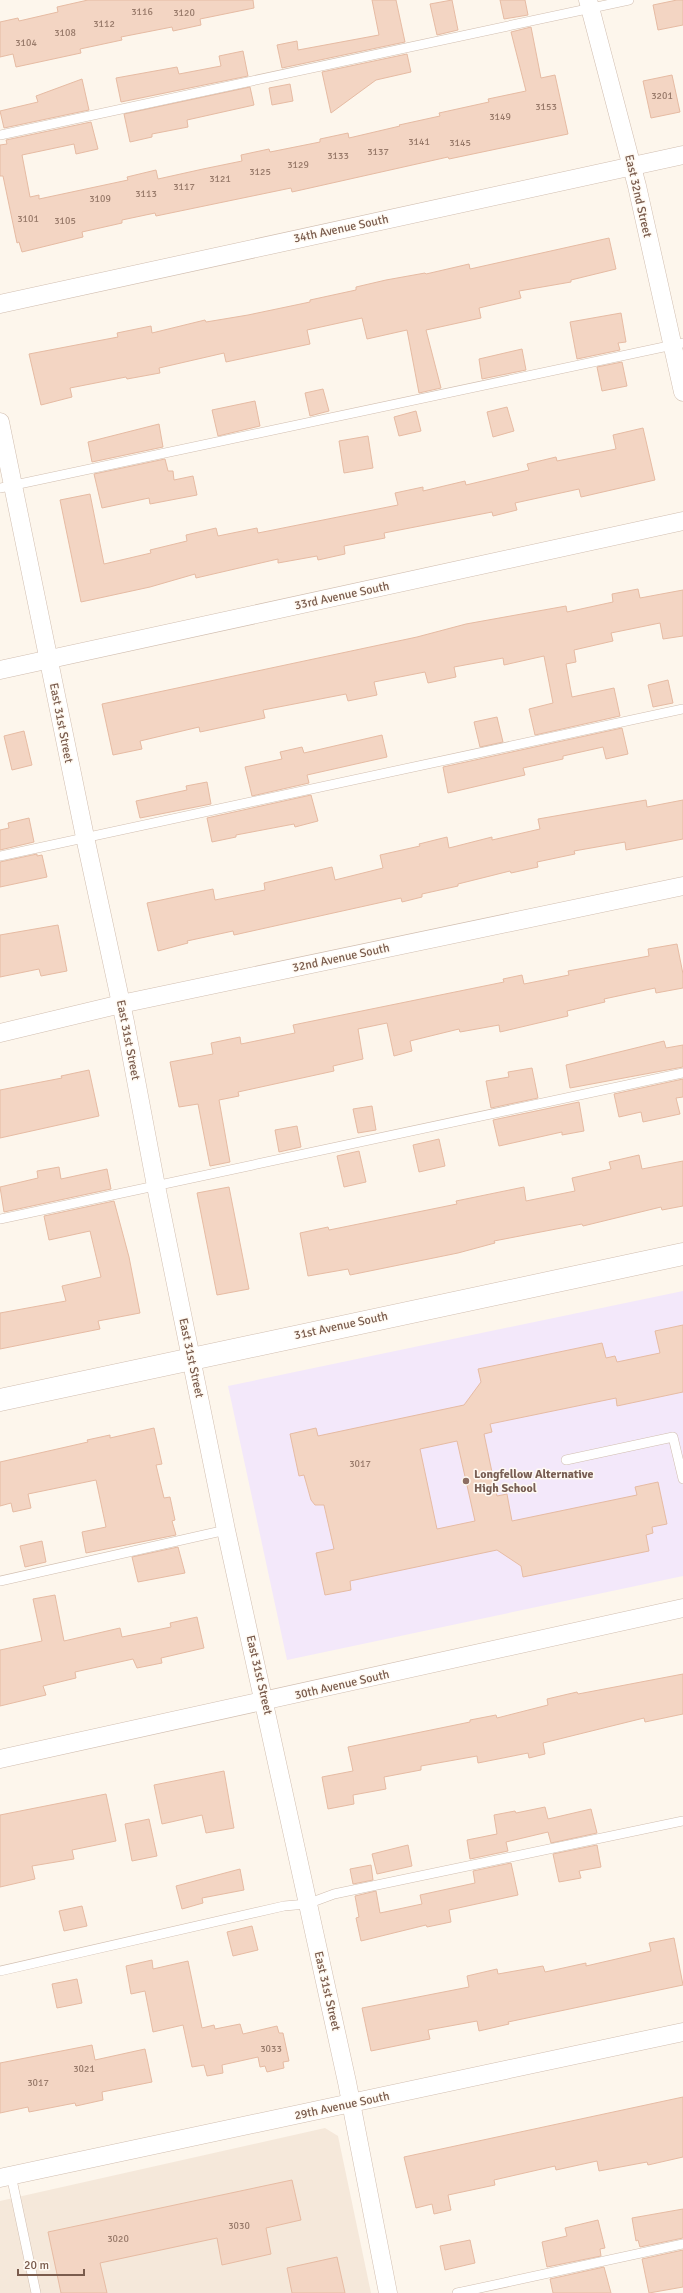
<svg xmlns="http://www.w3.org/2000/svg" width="683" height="2293" font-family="Signika,sans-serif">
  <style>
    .residential { fill: #f5e8da }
    .education { fill: #f3e8fa }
    .building { fill: #f3d5c3; stroke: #e6bba3; fill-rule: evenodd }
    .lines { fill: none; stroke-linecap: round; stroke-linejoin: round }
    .service-casing { stroke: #d1beb0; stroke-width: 10 }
    .minor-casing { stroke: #d1beb0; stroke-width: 19 }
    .tertiary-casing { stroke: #d1beb0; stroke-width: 23 }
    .service { stroke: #fff; stroke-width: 9 }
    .minor { stroke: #fff; stroke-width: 18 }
    .tertiary { stroke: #fff; stroke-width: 22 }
    .education-dot { fill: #8d6e63; stroke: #fffaf3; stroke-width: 1.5 }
    .labels { text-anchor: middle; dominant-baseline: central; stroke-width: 3; stroke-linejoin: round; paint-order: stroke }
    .number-label { font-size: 10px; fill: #987a6a }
    .street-label { font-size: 12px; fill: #7a5c4d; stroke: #fffaf3 }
    .education-label { font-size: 12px; font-weight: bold; fill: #785e54; stroke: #fffaf3; text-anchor: start }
  </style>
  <rect width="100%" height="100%" fill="#fdf6ec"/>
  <!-- residential -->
  <polygon class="residential" points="325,2128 338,2136 371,2293 0,2293 0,2201"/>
  <!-- education -->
  <polygon class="education" points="683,1291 683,1576 287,1660 228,1386"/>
  <!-- building -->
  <g class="building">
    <polygon points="88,0 253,0 254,8 200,19 201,25 173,31 172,27 121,37 122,40 80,49 81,53 16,67 13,54 0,57 0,22 18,18 19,21 58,12 57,7"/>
    <polygon points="372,0 396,0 405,42 282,68 277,45 297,41 298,50 379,35"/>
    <polygon points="452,0 458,30 437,35 430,4"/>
    <polygon points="500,0 525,0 528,15 504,19"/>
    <polygon points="677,0 683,0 683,25 658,30 653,5"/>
    <polygon points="531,27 541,78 555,75 568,134 449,159 448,157 292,192 291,188 156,216 155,213 122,220 122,223 82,232 83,237 22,252 19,242 17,243 3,176 0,176 0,145 7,144 6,140 91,122 98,149 76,154 74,144 22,155 30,197 39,195 39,199 128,180 127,177 156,170 158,179 203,169 242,161 241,155 269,149 270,152 320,142 320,139 348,133 349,138 400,126 399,125 440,116 439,113 489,102 488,99 526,91 511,32"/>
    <polygon points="243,51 248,76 121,102 116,78 177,67 179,74 221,66 219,56"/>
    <polygon points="407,54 411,72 376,80 331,113 322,72"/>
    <polygon points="672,75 680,112 651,118 643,81"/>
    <polygon points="82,79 89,110 4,128 0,111 38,102 36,96"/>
    <polygon points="290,84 293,101 272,105 269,88"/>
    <polygon points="250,87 254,105 187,120 188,127 152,134 152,137 130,142 124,114"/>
    <polygon points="609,238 616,269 571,280 571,282 519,291 521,298 479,308 481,318 426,330 441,388 419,393 407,330 367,339 362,318 307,330 310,344 226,362 224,353 159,368 160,373 127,379 126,377 70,388 72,397 41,405 29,354 118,337 117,333 151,326 152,333 205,320 206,322 248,315 310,302 310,300 356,290 356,287 386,280 425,273 426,274 469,264 470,269"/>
    <polygon points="621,313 626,342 618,343 620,350 577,359 570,322"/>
    <polygon points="522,349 526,370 482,379 479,359"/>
    <polygon points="622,362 627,386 602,391 597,367"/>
    <polygon points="323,389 329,411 310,416 305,393"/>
    <polygon points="255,401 260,426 218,436 212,410"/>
    <polygon points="507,407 514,431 493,437 487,412"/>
    <polygon points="416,411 421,431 399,436 394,417"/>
    <polygon points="159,424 163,447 92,462 88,442"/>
    <polygon points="643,428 655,480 581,497 579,489 515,503 517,510 493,516 492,512 384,533 385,538 344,546 345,554 318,560 317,556 278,563 278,559 196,578 195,574 150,587 81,602 60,500 90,494 104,564 151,553 150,550 187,541 186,535 216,528 218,536 257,528 258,533 398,505 395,493 423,487 423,491 465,481 466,485 529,470 527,464 556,457 557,461 616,449 613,435"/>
    <polygon points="368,436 373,468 344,473 339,441"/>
    <polygon points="165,459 168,471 173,471 174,480 193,476 197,495 150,504 149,498 102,508 94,474"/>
    <polygon points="638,589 640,598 683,590 683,636 663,639 660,623 611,633 613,641 574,650 576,662 566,664 572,697 614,688 620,716 535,735 529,709 553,703 544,656 504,665 503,658 454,667 456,677 428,683 425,672 374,682 377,695 348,701 346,694 263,710 265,718 200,732 199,727 140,741 142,749 113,755 102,704 417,637 466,624 566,606 567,612 613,602 612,594"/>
    <polygon points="668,680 673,703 653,707 648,685"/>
    <polygon points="497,717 503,742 480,747 474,722"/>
    <polygon points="622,728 628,754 606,759 603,747 563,756 563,759 523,768 525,775 448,793 443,767"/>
    <polygon points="24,731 32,765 12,770 4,736"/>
    <polygon points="382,735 387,757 307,775 309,783 252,796 245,767 282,759 280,752 302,747 304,753"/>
    <polygon points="207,782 211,804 140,818 136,801 187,790 186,786"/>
    <polygon points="311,795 318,821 295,827 294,824 236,835 236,837 212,842 207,818"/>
    <polygon points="646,800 647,807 683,800 683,839 626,850 625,842 574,851 575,854 537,862 538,867 511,873 510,871 458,884 458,886 422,894 422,897 402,902 401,898 234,935 233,931 187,941 188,943 158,951 147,903 213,889 215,900 265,890 264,883 332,867 335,880 383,868 380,855 420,846 419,844 447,837 449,848 492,837 492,840 540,829 538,819"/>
    <polygon points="29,818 34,842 0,850 0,830 9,828 8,823"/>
    <polygon points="37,854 37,856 42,855 47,877 0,887 0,862"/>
    <polygon points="58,925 67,971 41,976 39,969 0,977 0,935"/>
    <polygon points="677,944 683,974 683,988 656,993 655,988 604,999 605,1002 567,1011 568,1016 500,1032 499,1025 460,1032 459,1029 410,1041 412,1051 394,1056 387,1023 358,1029 363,1059 333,1066 334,1071 238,1092 239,1096 219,1100 230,1162 210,1166 198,1104 179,1107 170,1062 213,1054 211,1043 240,1037 241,1044 295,1033 293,1025 504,982 503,979 522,975 524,984 569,975 568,971 649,956 648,949"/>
    <polygon points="664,1041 666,1048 683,1045 683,1067 570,1088 566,1065"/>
    <polygon points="532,1068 538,1098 491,1108 486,1081 509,1077 508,1072"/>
    <polygon points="89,1070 99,1116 0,1138 0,1090 62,1078 61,1076"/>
    <polygon points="683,1079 683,1097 676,1098 680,1114 643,1122 641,1112 619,1117 614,1094"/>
    <polygon points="579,1102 584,1131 562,1135 562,1132 499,1146 493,1120"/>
    <polygon points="372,1106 376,1130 358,1133 353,1109"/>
    <polygon points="297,1126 301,1147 279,1152 275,1130"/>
    <polygon points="439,1139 445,1166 419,1172 413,1145"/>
    <polygon points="359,1151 366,1182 344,1187 337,1156"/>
    <polygon points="639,1155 642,1169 683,1161 683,1206 662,1210 661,1207 583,1226 582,1224 494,1241 495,1243 458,1253 350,1275 348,1269 308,1276 300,1233 328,1227 329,1230 457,1204 456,1201 524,1187 526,1201 575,1191 572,1178 611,1169 609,1162"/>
    <polygon points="59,1167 61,1179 107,1169 111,1189 4,1212 0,1187 38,1178 37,1171"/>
    <polygon points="229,1187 249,1289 217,1295 197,1193"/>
    <polygon points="114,1201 129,1257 140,1313 98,1321 100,1329 0,1349 0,1313 66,1301 62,1286 101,1277 90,1231 49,1240 44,1216"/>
    <path d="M683,1325V1392L617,1406L616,1398L490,1424L492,1432L484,1434L497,1496L507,1494L512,1521L637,1495L635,1487L658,1482L667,1524L652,1527L653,1533L646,1535L649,1551L523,1577L521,1566L497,1550L350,1581L351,1590L325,1595L316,1553L334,1549L324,1505H315L311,1500L304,1475L299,1476L290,1434L316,1428L318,1436L464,1405L481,1382L478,1369L602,1343L606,1358L615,1356L617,1362L660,1353L655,1331ZM457,1441L475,1521L437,1529L420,1449Z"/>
    <polygon points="154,1428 162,1464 156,1465 164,1498 170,1497 175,1520 172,1521 176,1535 86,1553 82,1532 106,1527 96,1480 28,1494 31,1508 13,1512 11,1503 0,1506 0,1462 88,1442 87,1440 110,1435 110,1438"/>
    <polygon points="42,1541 46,1562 25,1567 20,1546"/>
    <polygon points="178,1547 185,1573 138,1582 132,1557"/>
    <polygon points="55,1595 64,1641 120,1628 122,1637 171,1627 170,1623 197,1617 204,1648 161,1658 162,1663 137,1668 133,1659 75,1672 76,1678 43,1686 46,1695 0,1706 0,1650 42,1641 33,1599"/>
    <polygon points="683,1674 683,1714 645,1722 644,1718 543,1743 545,1754 529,1758 528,1753 478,1763 477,1756 421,1766 421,1770 384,1777 386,1789 353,1795 354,1804 328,1809 322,1777 353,1771 348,1747 470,1722 470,1720 496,1715 497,1718 548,1705 547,1699 577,1692 578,1694"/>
    <polygon points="224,1771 234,1828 206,1833 202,1815 162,1824 154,1785"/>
    <polygon points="106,1794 116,1841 72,1850 74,1859 32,1866 35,1879 0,1887 0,1815"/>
    <polygon points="545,1807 548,1819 591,1809 597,1833 551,1843 548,1832 506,1842 508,1851 470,1859 467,1840 497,1834 494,1815 515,1811 516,1813"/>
    <polygon points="149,1819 157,1856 132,1861 125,1824"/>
    <polygon points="408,1845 412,1866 377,1874 372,1854"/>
    <polygon points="597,1845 601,1867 579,1871 581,1878 559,1882 553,1854"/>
    <polygon points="511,1863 518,1895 449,1910 451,1922 427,1927 426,1925 361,1941 356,1918 359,1917 355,1896 376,1891 380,1913 422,1904 420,1895 475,1883 473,1871"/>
    <polygon points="371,1865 373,1880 353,1884 350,1869"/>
    <polygon points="240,1869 244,1890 202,1898 203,1903 182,1909 176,1886"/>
    <polygon points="82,1906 87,1926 64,1931 59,1911"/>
    <polygon points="252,1926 258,1950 233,1956 227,1932"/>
    <polygon points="674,1938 683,1985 508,2022 509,2024 479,2031 477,2021 428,2030 430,2039 371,2051 362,2008 469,1987 467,1976 497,1969 498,1974 543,1966 545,1972 586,1963 586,1966 651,1951 649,1943"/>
    <polygon points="152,1960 153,1969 188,1961 202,2028 214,2025 215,2029 240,2024 243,2034 277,2026 279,2033 283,2033 289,2061 283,2062 284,2068 267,2072 265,2066 260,2067 258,2057 222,2065 223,2073 207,2076 204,2065 192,2067 183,2025 153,2032 145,1991 131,1994 126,1966"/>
    <polygon points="77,1979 82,2003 57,2008 52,1984"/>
    <polygon points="92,2045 95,2060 145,2049 152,2082 102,2092 103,2100 76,2106 75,2103 29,2112 28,2107 0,2113 0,2063"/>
    <polygon points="683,2097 683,2157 648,2165 647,2162 599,2171 597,2161 556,2170 555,2166 494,2180 495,2185 448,2195 451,2210 434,2214 432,2204 416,2208 404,2157"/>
    <polygon points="292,2180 301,2220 266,2228 271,2254 222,2265 217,2238 100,2263 107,2293 61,2293 48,2232"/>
    <polygon points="683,2209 683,2238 640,2247 638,2240 636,2241 632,2218"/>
    <polygon points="598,2220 605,2248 600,2249 601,2256 547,2267 542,2242 567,2236 565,2228"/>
    <polygon points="470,2240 475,2263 445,2270 440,2246"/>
    <polygon points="683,2250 683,2287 649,2293 642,2259"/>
    <polygon points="337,2257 345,2293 292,2293 287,2268"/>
    <polygon points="604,2267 611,2293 553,2293 550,2279"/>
  </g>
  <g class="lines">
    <defs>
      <g id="service">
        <polyline points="0,135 629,0"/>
        <polyline points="0,488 683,343"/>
        <polyline points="0,856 683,709"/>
        <polyline points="0,1219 683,1073"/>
        <polyline points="566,1460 673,1437 683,1479"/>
        <polyline points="0,1581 226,1530"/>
        <polyline points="0,1971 284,1906 307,1904 334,1894 683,1821"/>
        <polyline points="11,2175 36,2293"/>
        <polyline points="457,2293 683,2244"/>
      </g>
      <g id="minor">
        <polyline points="588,0 637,186 683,392"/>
        <polyline points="0,304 683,155"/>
        <polyline points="0,422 85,837 125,1022 156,1186 226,1530 347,2082 388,2293"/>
        <polyline points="0,670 683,521"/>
        <polyline points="0,1033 121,1004 683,886"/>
        <polyline points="0,1759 683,1608"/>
        <polyline points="0,2178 683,2032"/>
      </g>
      <polyline id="tertiary" points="0,1400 683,1254"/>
    </defs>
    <!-- service casing -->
    <use href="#service" class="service-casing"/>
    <!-- minor casing -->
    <use href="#minor" class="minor-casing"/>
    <!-- tertiary casing -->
    <use href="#tertiary" class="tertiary-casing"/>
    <!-- service -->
    <use href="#service" class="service"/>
    <!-- minor -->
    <use href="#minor" class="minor"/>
    <!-- tertiary -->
    <use href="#tertiary" class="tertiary"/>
  </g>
  <!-- markers -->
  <circle class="education-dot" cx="466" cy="1481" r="4"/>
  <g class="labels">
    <!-- number labels -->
    <g class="number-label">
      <text x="142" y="12">3116</text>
      <text x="184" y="13">3120</text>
      <text x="104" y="24">3112</text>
      <text x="65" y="33">3108</text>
      <text x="26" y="43">3104</text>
      <text x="662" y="96">3201</text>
      <text x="546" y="107">3153</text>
      <text x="500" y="117">3149</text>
      <text x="419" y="142">3141</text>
      <text x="460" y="143">3145</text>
      <text x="378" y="152">3137</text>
      <text x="338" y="156">3133</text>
      <text x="298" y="165">3129</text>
      <text x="260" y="172">3125</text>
      <text x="220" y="179">3121</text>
      <text x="184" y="187">3117</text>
      <text x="146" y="194">3113</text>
      <text x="100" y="199">3109</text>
      <text x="28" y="219">3101</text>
      <text x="65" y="221">3105</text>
      <text x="360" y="1464">3017</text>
      <text x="271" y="2049">3033</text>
      <text x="84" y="2069">3021</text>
      <text x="38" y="2083">3017</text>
      <text x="239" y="2226">3030</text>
      <text x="118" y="2239">3020</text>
    </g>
    <!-- street labels -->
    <g class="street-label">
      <text transform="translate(638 196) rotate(77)">East 32nd Street</text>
      <text transform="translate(341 229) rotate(-12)">34th Avenue South</text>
      <text transform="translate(342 596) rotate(-12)">33rd Avenue South</text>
      <text transform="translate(61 723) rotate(79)">East 31st Street</text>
      <text transform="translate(341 958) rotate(-12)">32nd Avenue South</text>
      <text transform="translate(128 1040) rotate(79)">East 31st Street</text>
      <text transform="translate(341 1326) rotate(-12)">31st Avenue South</text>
      <text transform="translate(191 1358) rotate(78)">East 31st Street</text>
      <text transform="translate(259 1675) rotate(77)">East 31st Street</text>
      <text transform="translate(342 1685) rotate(-13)">30th Avenue South</text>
      <text transform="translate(327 1991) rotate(77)">East 31st Street</text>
      <text transform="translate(342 2106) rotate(-12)">29th Avenue South</text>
    </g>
    <!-- education labels -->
    <g class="education-label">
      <text x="474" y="1474">Longfellow Alternative<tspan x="474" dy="14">High School</tspan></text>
    </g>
  </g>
  <!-- scale -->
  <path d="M18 2269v6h66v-6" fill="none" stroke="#7a5c4d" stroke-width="2"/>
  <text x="24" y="2269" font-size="12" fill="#7a5c4d" stroke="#fffaf3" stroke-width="3" paint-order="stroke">20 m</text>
</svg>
